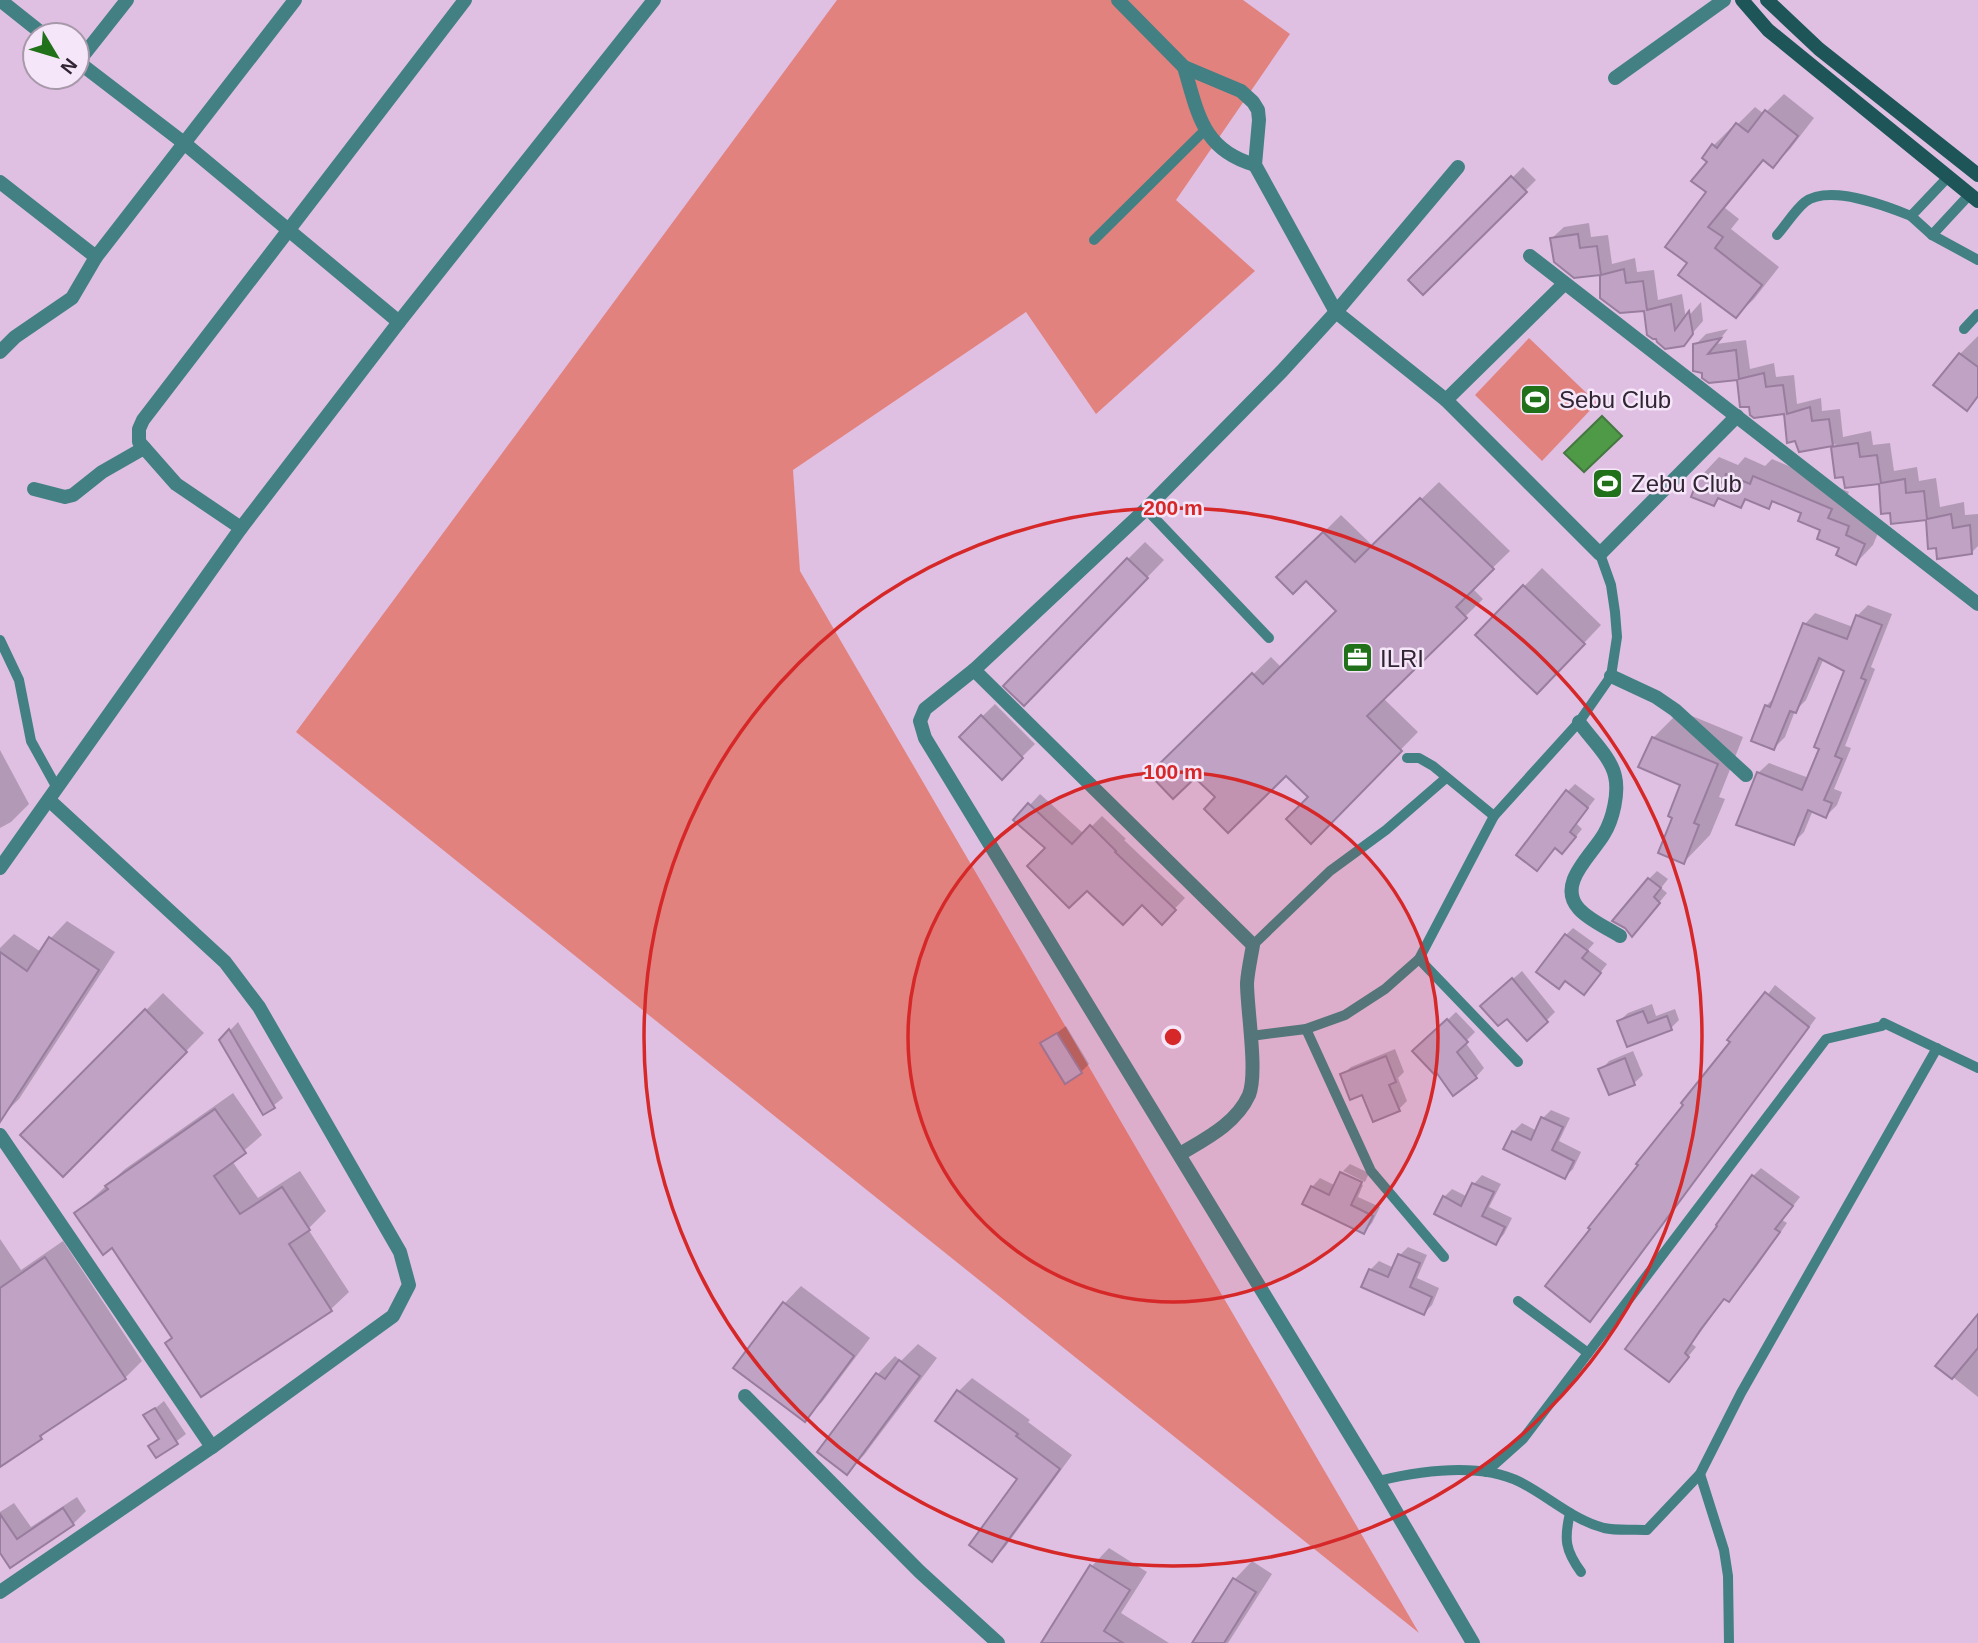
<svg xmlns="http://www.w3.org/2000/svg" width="1978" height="1643" font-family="Helvetica,sans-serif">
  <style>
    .green { fill: #e2827f }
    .water { fill: #4e9a47; stroke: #457741; stroke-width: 2 }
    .shadow { fill: #0003 }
    .building { fill: #c0a2c4; stroke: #997d9e; stroke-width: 2 }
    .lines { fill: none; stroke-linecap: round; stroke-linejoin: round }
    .service { stroke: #438084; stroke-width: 10 }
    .minor { stroke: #438084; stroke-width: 14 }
    .secondary { stroke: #1d5559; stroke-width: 14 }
    .ring { fill: none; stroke: #d62828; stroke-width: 3.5 }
    .labels { text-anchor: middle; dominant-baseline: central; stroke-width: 5; stroke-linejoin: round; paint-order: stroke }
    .poi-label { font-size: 24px; fill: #312533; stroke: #f6e6f9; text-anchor: start }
    .centre { fill: #d62828; stroke: #f6e6f9; stroke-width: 3.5 }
    .ring-label { font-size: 21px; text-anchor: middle; font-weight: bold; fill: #d62828; stroke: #f6e6f9; stroke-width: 5; stroke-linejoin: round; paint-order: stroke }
  </style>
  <rect width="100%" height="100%" fill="#dfc0e3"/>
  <!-- green -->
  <g class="green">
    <polygon points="837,0 1243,0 1290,34 1176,200 1255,271 1096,414 1026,312 793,470 800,571 1419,1633 296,732"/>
    <polygon points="1529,338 1597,403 1542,461 1475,395"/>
  </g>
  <!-- water -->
  <polygon class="water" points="1602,416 1622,436 1584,472 1564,453"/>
  <!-- shadow -->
  <g class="shadow">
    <polygon points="1784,94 1814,118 1790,149 1773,166 1764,160 1725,208 1739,219 1731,229 1779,267 1754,299 1736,316 1689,263 1708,192 1710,161 1704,157 1714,145 1731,128 1733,129 1755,107 1764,114"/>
    <polygon points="1523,167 1536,180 1423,293 1411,280"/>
    <polygon points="1589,223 1591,237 1608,235 1612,264 1635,258 1637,272 1654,270 1658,300 1682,294 1686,319 1701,302 1703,321 1683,344 1645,309 1602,298 1601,273 1575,276 1552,238 1564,227"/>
    <polygon points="1728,329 1716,344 1746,340 1750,369 1774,363 1776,377 1794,375 1797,404 1821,398 1822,411 1840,409 1843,437 1871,431 1873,445 1890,443 1894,471 1917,467 1919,481 1936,478 1940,507 1964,502 1965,515 1978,514 1978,546 1971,553 1938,546 1929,547 1927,518 1893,522 1880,482 1845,475 1832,447 1836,444 1800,450 1786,412 1755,416 1738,378 1695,345 1706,334"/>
    <polygon points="1978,336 1978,397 1967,409 1936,385 1960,354"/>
    <polygon points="1719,457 1738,465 1745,457 1765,466 1772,459 1849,492 1845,500 1881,526 1873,545 1856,563 1803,512 1774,501 1768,507 1748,498 1741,506 1721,497 1714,504 1702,475"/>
    <polygon points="1439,482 1510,551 1472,588 1483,599 1383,698 1418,732 1311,841 1310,797 1286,774 1218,797 1195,775 1151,774 1271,657 1282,668 1339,611 1306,579 1279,577 1341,515 1373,546"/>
    <polygon points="1145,542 1164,560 1042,686 1128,559"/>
    <polygon points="1542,568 1601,625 1554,675 1477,635"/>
    <polygon points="1868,605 1892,614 1871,667 1875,669 1845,746 1851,748 1834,789 1842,792 1837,805 1826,816 1813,810 1804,832 1793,843 1758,773 1769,763 1809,778 1847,670 1824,658 1806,700 1795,711 1785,737 1774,748 1766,706 1777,695 1805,624 1815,613 1853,627 1857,616"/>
    <polygon points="995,704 1035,744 1002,777 961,737"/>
    <polygon points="1680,711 1743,737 1719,797 1725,799 1710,835 1684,862 1674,817 1683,784 1653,738"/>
    <polygon points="0,750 29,804 11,822 0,828"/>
    <polygon points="1575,784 1595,799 1576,823 1582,829 1570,844 1556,846 1568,791"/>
    <polygon points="1040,794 1084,834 1102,816 1126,839 1124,840 1185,898 1162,922 1142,902 1047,848 1016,820"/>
    <polygon points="1657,871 1668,879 1661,888 1667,893 1640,926 1649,879"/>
    <polygon points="67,921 115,952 19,1099 2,1116 0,1114 0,948 14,934 41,952 51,938"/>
    <polygon points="1573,928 1594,943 1588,950 1607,964 1591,985 1566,980 1566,935"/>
    <polygon points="1522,971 1555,1012 1546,1021 1507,1016 1491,998"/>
    <polygon points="1775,985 1816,1018 1598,1311 1732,1042"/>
    <polygon points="163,993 204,1033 63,1175 22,1135"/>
    <polygon points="1652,1004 1656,1016 1675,1009 1679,1020 1671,1028 1619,1021 1628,1013"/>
    <polygon points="1456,1012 1475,1032 1465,1042 1484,1068 1476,1077 1436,1070 1415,1051"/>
    <polygon points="238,1022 283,1098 264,1113 221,1040"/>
    <polygon points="1066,1026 1089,1064 1081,1072 1042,1044"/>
    <polygon points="1395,1049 1404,1072 1398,1078 1407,1101 1399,1109 1363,1093 1342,1075 1351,1067"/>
    <polygon points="1633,1051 1643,1075 1634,1083 1601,1070 1609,1061"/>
    <polygon points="233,1093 262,1135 232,1161 258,1198 300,1171 326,1211 308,1229 349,1292 331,1309 201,1395 173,1337 113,1246 76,1213 125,1169"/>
    <polygon points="1551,1110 1570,1118 1559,1141 1581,1152 1573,1169 1565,1177 1513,1132 1522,1123 1537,1131 1543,1118"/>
    <polygon points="1350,1164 1369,1173 1365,1182 1343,1171"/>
    <polygon points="1761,1168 1800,1197 1782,1220 1787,1223 1757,1266 1737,1292 1729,1300 1725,1298 1692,1344 1696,1347 1669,1380 1720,1226 1753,1176"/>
    <polygon points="1343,1172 1343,1175 1363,1185 1358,1197 1380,1207 1372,1223 1364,1232 1312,1187 1320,1178 1336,1186"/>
    <polygon points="1482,1175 1501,1184 1489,1207 1512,1218 1504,1234 1496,1243 1444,1197 1452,1189 1468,1197 1474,1184"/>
    <polygon points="0,1239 21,1270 63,1241 142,1361 125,1378 53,1425 41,1437 0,1465"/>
    <polygon points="1408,1247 1427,1255 1417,1278 1439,1288 1432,1305 1424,1313 1370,1270 1379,1261 1394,1268 1400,1255"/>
    <polygon points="801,1286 870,1338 822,1402 805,1419 784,1304"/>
    <polygon points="1978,1317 1978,1397 1938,1365"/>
    <polygon points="918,1344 937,1358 864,1455 847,1472 819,1452 878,1374 895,1356 901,1361"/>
    <polygon points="972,1378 1030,1420 1028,1422 1072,1455 1005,1547 992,1560 1020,1479 959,1391"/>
    <polygon points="164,1401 186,1434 157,1456 150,1446 159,1437 146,1416"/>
    <polygon points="77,1497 86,1511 73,1524 0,1550 0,1512 14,1503 31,1527"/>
    <polygon points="1109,1548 1147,1572 1121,1613 1169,1643 1047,1643 1092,1566"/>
    <polygon points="1252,1561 1272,1574 1228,1643 1194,1643 1235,1579"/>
  </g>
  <!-- building -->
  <g class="building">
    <polygon points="1765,110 1798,136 1773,168 1763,160 1708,227 1723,237 1715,248 1762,285 1736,318 1678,275 1687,263 1665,247 1706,192 1691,181 1707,162 1702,158 1712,144 1717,148 1736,123 1748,132"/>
    <polygon points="1511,176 1527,192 1423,295 1408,280"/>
    <polygon points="1578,234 1580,248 1597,246 1601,275 1624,269 1626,283 1643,281 1647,310 1671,304 1675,330 1689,311 1693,334 1684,346 1665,349 1657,342 1656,339 1653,339 1647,335 1644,311 1620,313 1600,298 1600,275 1574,278 1554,262 1550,238"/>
    <polygon points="1721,338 1708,354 1736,350 1739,379 1764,373 1766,387 1783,385 1787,414 1810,407 1812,421 1829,419 1833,446 1799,452 1795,441 1787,443 1784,414 1754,418 1750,415 1749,407 1740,407 1737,380 1709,383 1702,378 1702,373 1693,371 1693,344"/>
    <polygon points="1959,353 1978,367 1978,396 1967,411 1933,385"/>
    <polygon points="1858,443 1860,457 1877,455 1881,483 1905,479 1906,493 1924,491 1927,519 1951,514 1953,528 1970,525 1972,554 1937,559 1936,548 1928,549 1926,520 1891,524 1890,513 1881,514 1879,484 1845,488 1843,477 1835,478 1831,447"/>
    <polygon points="1700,474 1722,483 1726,474 1750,484 1753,476 1832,509 1828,518 1849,526 1846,535 1865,544 1856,565 1836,555 1839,548 1817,539 1820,530 1798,521 1801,513 1772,501 1769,509 1745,499 1741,508 1718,498 1714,506 1691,497"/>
    <polygon points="1420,498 1494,569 1456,607 1467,618 1367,716 1402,751 1311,844 1286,819 1308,797 1286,776 1228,833 1204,809 1215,797 1195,778 1173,799 1149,774 1252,673 1263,684 1336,611 1306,581 1293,594 1276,577 1323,532 1355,562"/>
    <polygon points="1127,558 1148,578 1024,706 1003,686"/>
    <polygon points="1523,585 1585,644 1537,694 1475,635"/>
    <polygon points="1856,615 1882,625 1861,678 1866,680 1835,756 1842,759 1824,800 1832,803 1826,818 1808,810 1794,845 1736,825 1757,772 1802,790 1819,749 1814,747 1844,671 1819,658 1796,713 1790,711 1774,750 1751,741 1765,705 1770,707 1803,623 1847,639"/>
    <polygon points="981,715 1023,758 1002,780 959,737"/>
    <polygon points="1652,737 1718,764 1694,823 1699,825 1684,864 1658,853 1672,818 1668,816 1680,785 1638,767"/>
    <polygon points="1566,790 1588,808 1570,832 1576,837 1562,854 1555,848 1537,871 1516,855"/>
    <polygon points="1028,803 1072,844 1090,825 1116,851 1115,852 1176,910 1162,925 1142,905 1123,925 1087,891 1069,908 1027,866 1045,848 1013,820"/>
    <polygon points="1648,878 1661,888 1654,897 1660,903 1632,937 1625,928 1612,921"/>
    <polygon points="1565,934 1588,951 1582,958 1601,973 1584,995 1565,981 1559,989 1536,972"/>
    <polygon points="49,937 99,970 0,1122 0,952 27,971"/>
    <polygon points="1512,978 1548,1022 1527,1041 1507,1019 1498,1026 1480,1006"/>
    <polygon points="1765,992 1809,1027 1590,1322 1545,1286 1590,1229 1588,1228 1638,1165 1636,1164 1683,1105 1681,1103 1730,1042 1727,1040"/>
    <polygon points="145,1009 187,1052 63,1177 20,1135"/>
    <polygon points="1643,1011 1648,1023 1667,1016 1672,1030 1627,1047 1617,1021"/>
    <polygon points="1447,1019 1468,1042 1457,1052 1477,1078 1453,1096 1436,1072 1434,1074 1412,1051"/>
    <polygon points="229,1029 275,1108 263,1115 219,1040"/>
    <polygon points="1057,1033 1082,1073 1065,1084 1040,1043"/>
    <polygon points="1386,1056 1396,1082 1389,1085 1400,1111 1373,1122 1362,1095 1350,1100 1340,1074"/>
    <polygon points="1625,1058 1635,1085 1609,1095 1598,1069"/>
    <polygon points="215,1109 246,1153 214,1176 240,1214 282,1187 310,1230 289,1244 332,1311 201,1397 165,1343 172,1338 112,1248 103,1255 74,1213 108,1189 105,1186"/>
    <polygon points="1541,1117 1563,1127 1552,1150 1574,1161 1565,1179 1503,1149 1512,1131 1531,1140"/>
    <polygon points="1340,1172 1362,1182 1351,1205 1373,1216 1364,1234 1302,1204 1311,1186 1329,1195"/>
    <polygon points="1752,1175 1793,1206 1775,1229 1780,1232 1748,1276 1729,1302 1724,1299 1701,1329 1685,1353 1689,1357 1669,1382 1625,1349 1717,1226 1716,1225"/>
    <polygon points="1472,1183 1494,1192 1482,1216 1505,1227 1496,1245 1434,1214 1443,1196 1461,1206"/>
    <polygon points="1398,1254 1420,1263 1410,1287 1432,1297 1424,1315 1361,1287 1369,1269 1388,1277"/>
    <polygon points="45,1257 126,1379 40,1436 42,1439 0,1467 0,1288"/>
    <polygon points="783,1302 854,1356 805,1422 733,1368"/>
    <polygon points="1978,1314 1978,1348 1952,1379 1935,1366"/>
    <polygon points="899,1360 920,1376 847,1475 817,1452 876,1373 885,1379"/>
    <polygon points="957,1390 1018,1434 1016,1436 1060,1469 992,1562 969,1545 1017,1479 935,1421"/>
    <polygon points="155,1408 178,1444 156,1458 148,1446 159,1439 143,1415"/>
    <polygon points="63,1508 74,1525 10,1568 0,1553 0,1514 17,1539"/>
    <polygon points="1090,1565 1130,1590 1104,1631 1123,1643 1041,1643"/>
    <polygon points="1233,1578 1256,1592 1224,1643 1192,1643"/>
  </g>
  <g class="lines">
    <!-- service -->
    <g class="service">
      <polyline points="1970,194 1932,235 1978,260"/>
      <polyline points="1911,216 1932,235"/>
      <path d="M1777,235C1786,225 1795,210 1805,202C1829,184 1887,206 1911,216L1949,176"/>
      <polyline points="1094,240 1205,130"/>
      <polyline points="1964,329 1978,314"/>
      <polyline points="1146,509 1269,638"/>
      <polyline points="0,640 19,680 31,741 57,788"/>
      <polyline points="1407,758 1419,758 1433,766 1494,816"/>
      <polyline points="1253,945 1330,871 1386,830 1446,778"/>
      <polyline points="1419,959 1518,1062"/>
      <polyline points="1251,1036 1306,1029"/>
      <polyline points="1444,1257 1371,1171 1306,1029 1345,1015 1385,989 1419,959 1494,816 1579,722 1611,676 1617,637 1615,612 1611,585 1600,554"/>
      <polyline points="1518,1301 1588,1353"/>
      <polyline points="1486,1472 1523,1439 1826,1039 1882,1026 1884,1023 1978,1068"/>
      <polyline points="1700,1474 1724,1550 1728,1576 1729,1643"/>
      <path d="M1378,1481C1420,1471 1479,1462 1520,1482C1548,1496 1573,1520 1604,1528C1618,1531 1634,1529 1647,1530L1700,1474L1741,1393L1937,1048"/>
      <path d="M1570,1513C1564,1539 1565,1550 1581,1572"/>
    </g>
    <!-- minor -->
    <g class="minor">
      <polyline points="0,0 44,35"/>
      <polyline points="1118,0 1184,67 1241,91 1253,102 1258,110 1259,120 1255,165 1336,312 1458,167"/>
      <polyline points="77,61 184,143 399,322"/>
      <polyline points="78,62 127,0"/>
      <path d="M1184,67C1198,113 1202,150 1255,165"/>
      <polyline points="1615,78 1724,0"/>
      <polyline points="0,182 96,257 295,0"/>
      <polyline points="1530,256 1978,604"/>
      <polyline points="0,352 15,337 72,298 96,257"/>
      <polyline points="1446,400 1564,284"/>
      <polyline points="34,489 65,497 73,495 102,472 144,448"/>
      <polyline points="241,528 176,484 139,442 139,429 143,420 465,0"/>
      <path d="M974,670L1253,945C1251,957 1248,970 1247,983C1247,1010 1258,1073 1249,1095C1236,1124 1205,1139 1180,1154"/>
      <polyline points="1611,676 1656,697 1675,710 1746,775"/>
      <path d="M1579,722C1590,738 1611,757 1615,776C1619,793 1613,819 1604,834C1592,855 1556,884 1579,909C1589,920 1607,928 1620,936"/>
      <polyline points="49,800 225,962 259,1007 400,1252 409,1285 393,1316 212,1447"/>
      <polyline points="0,868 241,528 399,322 654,0"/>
      <polyline points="0,1135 212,1447 0,1592"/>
      <polyline points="745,1396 920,1572 998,1643"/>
      <polyline points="1473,1643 1378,1481 925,738 920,721 925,709 974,670 1146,509 1282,371 1336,312 1446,400 1600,554 1737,416"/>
    </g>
    <!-- secondary -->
    <g class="secondary">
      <polyline points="1742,0 1768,30 1978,201"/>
      <polyline points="1767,0 1819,49 1978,175"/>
    </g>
  </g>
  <!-- distance rings -->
  <circle cx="1173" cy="1037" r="265" fill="#d62828" fill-opacity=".12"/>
  <g class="ring">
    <circle cx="1173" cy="1037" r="265"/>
    <circle cx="1173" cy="1037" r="529"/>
  </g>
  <!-- icons -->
  <defs>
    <symbol id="stadium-square" viewBox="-11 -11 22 22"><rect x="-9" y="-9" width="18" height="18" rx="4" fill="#207119" stroke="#f6e6f9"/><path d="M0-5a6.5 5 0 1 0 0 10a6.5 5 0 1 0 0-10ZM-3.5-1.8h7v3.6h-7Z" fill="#fff"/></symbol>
    <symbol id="office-square" viewBox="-11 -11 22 22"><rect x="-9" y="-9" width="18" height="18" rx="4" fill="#207119" stroke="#f6e6f9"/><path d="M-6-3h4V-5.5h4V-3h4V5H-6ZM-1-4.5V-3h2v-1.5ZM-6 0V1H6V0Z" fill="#fff"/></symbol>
  </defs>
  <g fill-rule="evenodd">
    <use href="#stadium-square" x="1518" y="382" width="35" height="35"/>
    <use href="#stadium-square" x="1590" y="466" width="35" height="35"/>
    <use href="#office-square" x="1340" y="640" width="35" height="35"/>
  </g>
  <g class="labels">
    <!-- poi labels -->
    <g class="poi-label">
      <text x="1559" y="399">Sebu Club</text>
      <text x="1631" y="483">Zebu Club</text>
      <text x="1380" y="658">ILRI</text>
    </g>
  </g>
  <circle cx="1173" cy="1037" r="10" class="centre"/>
  <g class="ring-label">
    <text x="1173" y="515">200 m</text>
    <text x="1173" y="779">100 m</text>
  </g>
  <!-- north arrow -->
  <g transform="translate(56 56) rotate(128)"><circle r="33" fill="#f6e6f9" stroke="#a799aa" stroke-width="2"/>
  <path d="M0-5L12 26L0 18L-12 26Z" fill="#207119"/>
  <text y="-10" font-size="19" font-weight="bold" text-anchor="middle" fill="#312533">N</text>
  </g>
</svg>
